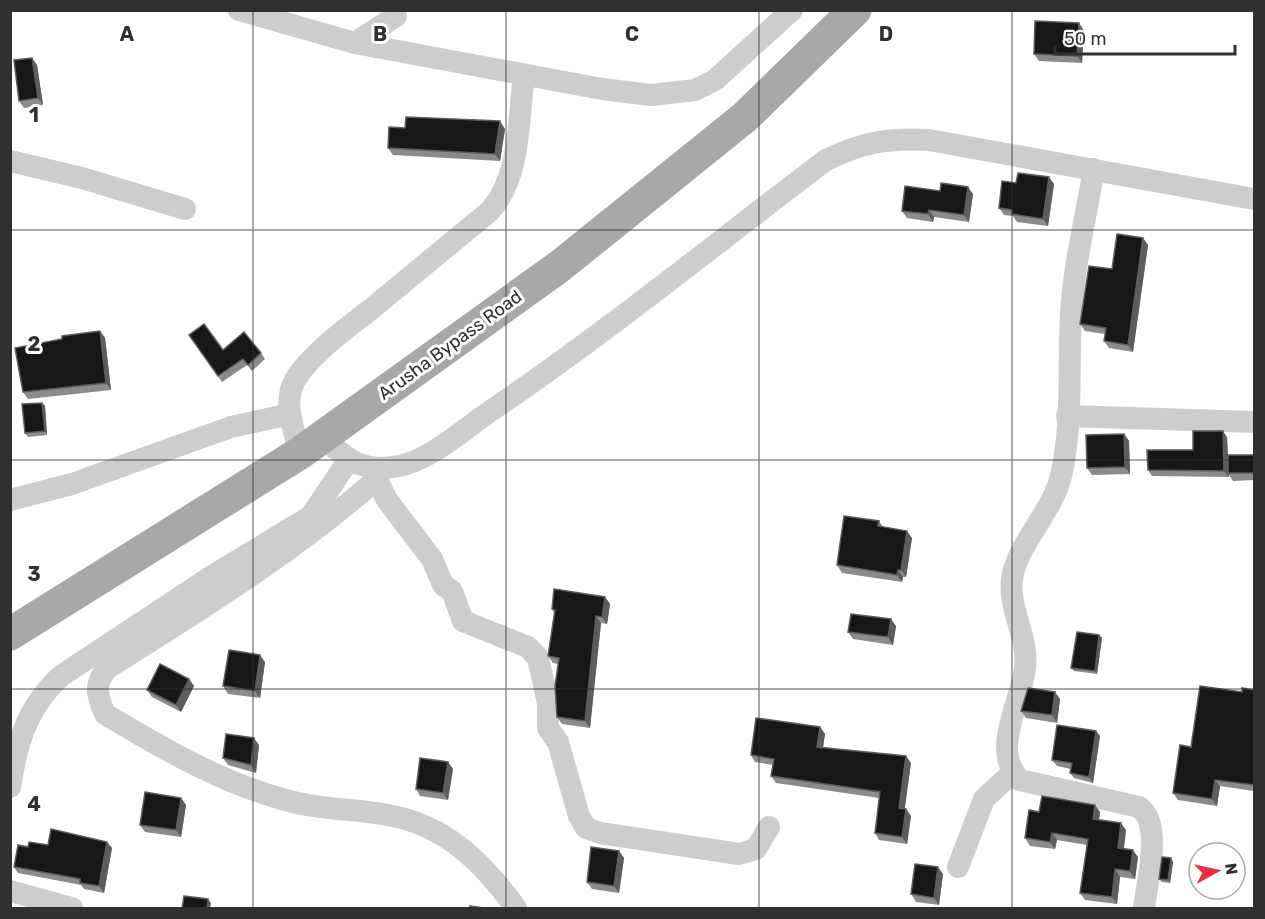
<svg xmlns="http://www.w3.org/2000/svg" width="1265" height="919" font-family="Rubik,sans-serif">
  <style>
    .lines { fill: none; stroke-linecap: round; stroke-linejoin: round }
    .minor { stroke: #cdcdcd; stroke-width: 22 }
    .primary { stroke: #a8a8a8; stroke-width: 33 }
    .wall { fill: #8b8b8b }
    .shaded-wall { fill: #5d5d5d }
    .building { fill: #171717; stroke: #5d5d5d; stroke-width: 1.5 }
    .grid { fill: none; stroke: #303030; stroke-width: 1.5; stroke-opacity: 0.55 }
    .labels { text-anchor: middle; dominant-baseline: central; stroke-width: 6; stroke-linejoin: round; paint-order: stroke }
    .street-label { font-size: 18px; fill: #303030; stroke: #fff }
    .grid-label { font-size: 20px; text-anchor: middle; font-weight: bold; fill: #303030; stroke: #fff; stroke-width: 6; stroke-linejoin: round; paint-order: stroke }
  </style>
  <rect width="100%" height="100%" fill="#fff"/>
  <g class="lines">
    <!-- minor -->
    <g class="minor">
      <polyline points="239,10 355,43 602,89 651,95 695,90 715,80 792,10"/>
      <polyline points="355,43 396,16 394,10"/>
      <polyline points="10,161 82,178 185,209"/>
      <path d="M1094,169C1086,216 1074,265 1071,313C1068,366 1073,424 1061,476C1053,511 1016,546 1012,579C1008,609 1029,638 1025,668C1021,703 990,751 1020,780L1139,807C1163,823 1147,882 1144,908"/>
      <polyline points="1067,416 1254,422"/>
      <path d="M323,437C347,460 362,473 399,466C432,459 464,429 492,410C607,332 715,244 826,160C863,142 888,138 929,140L1254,199"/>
      <path d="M300,453C294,431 283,404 294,382C308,356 347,328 370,310C410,277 450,244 490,211C521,176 518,120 524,75"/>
      <polyline points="371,468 387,500 432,559 443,585 452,591 463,621 528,647 538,658 548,703 548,728 558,742 579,816 586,828 600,833 739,854 756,849 769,827"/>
      <path d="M377,479C294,552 201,609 108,668C93,683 97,696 105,714C165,750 225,785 293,802C324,810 357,809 388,815C446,825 483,863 516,908"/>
      <polyline points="10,500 72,484 231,427 290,414"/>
      <path d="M10,787C17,742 27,707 61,676L212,576L311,516L348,461"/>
      <polyline points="958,867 984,799 1012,773"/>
      <polyline points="10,891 72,908"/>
    </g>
    <!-- primary -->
    <polyline class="primary" points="10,634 300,453 560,266 745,117 855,10"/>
  </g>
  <!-- wall -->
  <g class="wall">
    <polygon points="1079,23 1084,31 1082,63 1039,61 1034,54"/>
    <polygon points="32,58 37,65 43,105 24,108 19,101"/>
    <polygon points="405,128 505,129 500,161 393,155 388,148"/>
    <polygon points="1016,183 1054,184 1048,226 1017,222 1013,216 1004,215 999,208"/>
    <polygon points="940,191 973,194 969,222 934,217 933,222 907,218 902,211"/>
    <polygon points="1143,238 1148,245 1133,352 1109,348 1104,341 1105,334 1085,331 1080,324 1112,269"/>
    <polygon points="100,331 105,338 111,390 28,399 23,392"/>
    <polygon points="189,335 223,350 261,353 265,359 252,371 247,365 222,382"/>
    <polygon points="42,403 45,406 47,435 28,437 25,433"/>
    <polygon points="1124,434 1129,441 1130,474 1092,475 1087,468"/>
    <polygon points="1227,437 1228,455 1254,455 1254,480 1233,481 1229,475 1229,477 1152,476 1148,470 1193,450"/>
    <polygon points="879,521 883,527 912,538 906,577 903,577 902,582 842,573 837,565"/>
    <polygon points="605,597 610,604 607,624 601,623 590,728 562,724 557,717 558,664 553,663 548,656 554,613 552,609"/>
    <polygon points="896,626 893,645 853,639 848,632"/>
    <polygon points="1099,635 1102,638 1097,674 1074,671 1071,668"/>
    <polygon points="265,662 260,698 228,694 223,686"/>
    <polygon points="189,679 194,686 181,712 152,697 147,690"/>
    <polygon points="1254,690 1254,791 1220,786 1217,806 1178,800 1173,793 1191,747 1242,692"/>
    <polygon points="1060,699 1057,723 1026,718 1021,711"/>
    <polygon points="820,727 825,734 823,747 911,763 904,809 906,809 911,816 907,844 879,840 875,833 879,798 776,783 771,776 773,765 755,762 751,755"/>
    <polygon points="1096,731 1100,736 1093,783 1074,778 1070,773 1071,769 1057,766 1052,760"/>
    <polygon points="259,745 256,773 228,765 223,758"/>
    <polygon points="448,762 453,769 448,800 420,796 416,789"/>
    <polygon points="181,798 186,805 181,837 145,832 140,825"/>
    <polygon points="1039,812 1100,812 1099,820 1126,830 1124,848 1138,857 1135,879 1120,877 1117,904 1085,900 1080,893 1087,845 1057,840 1055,849 1030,846 1025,838"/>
    <polygon points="107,842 112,848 104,893 84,889 81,885 18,873 14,867 28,847 48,845"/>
    <polygon points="619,851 624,858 619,893 592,889 587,882"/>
    <polygon points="1171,858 1173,862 1170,883 1162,882 1159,879"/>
    <polygon points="943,874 939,905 916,902 911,894"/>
  </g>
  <!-- shaded-wall -->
  <g class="shaded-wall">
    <polygon points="1079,23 1084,31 1082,63 1077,56"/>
    <polygon points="32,58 37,65 43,105 38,98"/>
    <polygon points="500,121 505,129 500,161 495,154"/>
    <polygon points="1049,177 1054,184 1048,226 1043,219"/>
    <polygon points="968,187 973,194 969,222 964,215"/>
    <polygon points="929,210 934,217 933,222 928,214"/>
    <polygon points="1143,238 1148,245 1133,352 1128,345"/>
    <polygon points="100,331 105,338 111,390 106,383"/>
    <polygon points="42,403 45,406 47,435 45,431"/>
    <polygon points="1223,431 1227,437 1229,477 1224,471"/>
    <polygon points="1124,434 1129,441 1130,474 1125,467"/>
    <polygon points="907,531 912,538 906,577 901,570"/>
    <polygon points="898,570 903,577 902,582 897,575"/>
    <polygon points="605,597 610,604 607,624 602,617"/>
    <polygon points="596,616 601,623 590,728 585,721"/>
    <polygon points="891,619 896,626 893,645 888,637"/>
    <polygon points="1099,635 1102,638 1097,674 1095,671"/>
    <polygon points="260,655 265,662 260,698 255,691"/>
    <polygon points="189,679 194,686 181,712 176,705"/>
    <polygon points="1055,692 1060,699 1057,723 1052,715"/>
    <polygon points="820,727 825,734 822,754 817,747"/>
    <polygon points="1096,731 1100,736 1093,783 1089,777"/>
    <polygon points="254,738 259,745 256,773 251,765"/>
    <polygon points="906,756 911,763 904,815 899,808"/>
    <polygon points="448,762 453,769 448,800 443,793"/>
    <polygon points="1215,780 1220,786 1217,806 1212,799"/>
    <polygon points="181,798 186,805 181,837 176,830"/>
    <polygon points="1095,805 1100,812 1098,826 1093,819"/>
    <polygon points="906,809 911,816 907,844 902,837"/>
    <polygon points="1121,823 1126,830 1123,855 1118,848"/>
    <polygon points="1052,833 1057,840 1055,849 1050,842"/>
    <polygon points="107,842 112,848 104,893 99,886"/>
    <polygon points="1133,850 1138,857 1135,879 1130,871"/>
    <polygon points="619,851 624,858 619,893 614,886"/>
    <polygon points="1171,858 1173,862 1170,883 1168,880"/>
    <polygon points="938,867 943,874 939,905 934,898"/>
    <polygon points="1115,869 1120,877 1117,904 1112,897"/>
    <polygon points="208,899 211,903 210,909 207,909"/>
  </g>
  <!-- building -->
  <g class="building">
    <polygon points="1035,21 1079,23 1077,56 1034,54"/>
    <polygon points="32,58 38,98 19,101 14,60"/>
    <polygon points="406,117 500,121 495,154 388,148 389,127 405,128"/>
    <polygon points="1018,173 1049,177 1043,219 1012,214 1012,210 999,208 1002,181 1016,183"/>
    <polygon points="941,183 968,187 964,215 929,210 928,214 902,211 905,186 940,191"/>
    <polygon points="1117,234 1143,238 1128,345 1104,341 1106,328 1080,324 1089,266 1112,269"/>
    <polygon points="204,324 223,350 244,332 261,353 248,365 243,359 218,376 189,335"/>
    <polygon points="100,331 106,383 23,392 15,348 62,339 62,336"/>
    <polygon points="42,403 45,431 25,433 22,404"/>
    <polygon points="1193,431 1223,431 1224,471 1148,470 1147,450 1193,450"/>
    <polygon points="1124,434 1125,467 1087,468 1086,435"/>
    <rect x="1228" y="455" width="26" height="18"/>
    <polygon points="844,516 879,521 878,526 907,531 901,570 898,570 897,575 837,565"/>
    <polygon points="554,589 605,597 602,617 596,616 585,721 557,717 555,686 559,658 548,656 555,610 552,609"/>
    <polygon points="851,614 891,619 888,637 848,632"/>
    <polygon points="1077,632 1099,635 1095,671 1071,668"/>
    <polygon points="229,650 260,655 255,691 223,686"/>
    <polygon points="160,664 189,679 176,705 147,690"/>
    <polygon points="1200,686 1242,692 1242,688 1254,690 1254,785 1215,780 1212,799 1173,793 1180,745 1191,747"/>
    <polygon points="1028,688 1055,692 1052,715 1021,711"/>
    <polygon points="756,718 820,727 817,747 906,756 899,808 906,809 902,837 875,833 880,792 771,776 774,759 751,755"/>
    <polygon points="1057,725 1096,731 1089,777 1070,773 1072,763 1052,760"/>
    <polygon points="226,734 254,738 251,765 223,758"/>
    <polygon points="420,758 448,762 443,793 416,789"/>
    <polygon points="145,792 181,798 176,830 140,825"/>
    <polygon points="1042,796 1095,805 1093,819 1121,823 1118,848 1133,850 1130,871 1115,869 1112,897 1080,893 1088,839 1052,833 1050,842 1025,838 1029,810 1039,812"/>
    <polygon points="51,829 107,842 99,886 80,883 80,879 14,867 18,845 28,847 29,842 48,845"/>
    <polygon points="591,847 619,851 614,886 587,882"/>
    <polygon points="1162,857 1171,858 1168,880 1159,879"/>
    <polygon points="915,864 938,867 934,898 911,894"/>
    <polygon points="184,896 208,899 207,909 182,909"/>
    <polygon points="470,906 490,909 470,909"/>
  </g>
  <!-- grid -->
  <path class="grid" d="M253,10V908M506,10V908M759,10V908M1012,10V908M10,230H1254M10,460H1254M10,689H1254"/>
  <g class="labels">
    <!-- street labels -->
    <g class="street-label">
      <text transform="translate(450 345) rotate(-36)">Arusha Bypass Road</text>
    </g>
  </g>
  <g class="grid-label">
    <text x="127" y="41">A</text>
    <text x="380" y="41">B</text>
    <text x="632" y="41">C</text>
    <text x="886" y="41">D</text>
    <text x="34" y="122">1</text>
    <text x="34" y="351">2</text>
    <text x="34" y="581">3</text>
    <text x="34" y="811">4</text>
  </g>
  <!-- border -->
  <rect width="1265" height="919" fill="none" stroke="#303030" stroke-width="24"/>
  <!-- north arrow -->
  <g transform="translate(1217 871) rotate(82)"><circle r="28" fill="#ffffff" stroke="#acacac" stroke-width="1.5"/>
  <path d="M0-4.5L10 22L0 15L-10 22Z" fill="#ec2d43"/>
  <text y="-9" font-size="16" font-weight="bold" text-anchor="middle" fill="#303030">N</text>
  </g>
  <!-- scale -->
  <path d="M1055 45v9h180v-9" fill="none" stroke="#303030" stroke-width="3"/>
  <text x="1064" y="45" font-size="18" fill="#303030" stroke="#ffffff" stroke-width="4.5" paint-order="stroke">50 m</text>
</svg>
